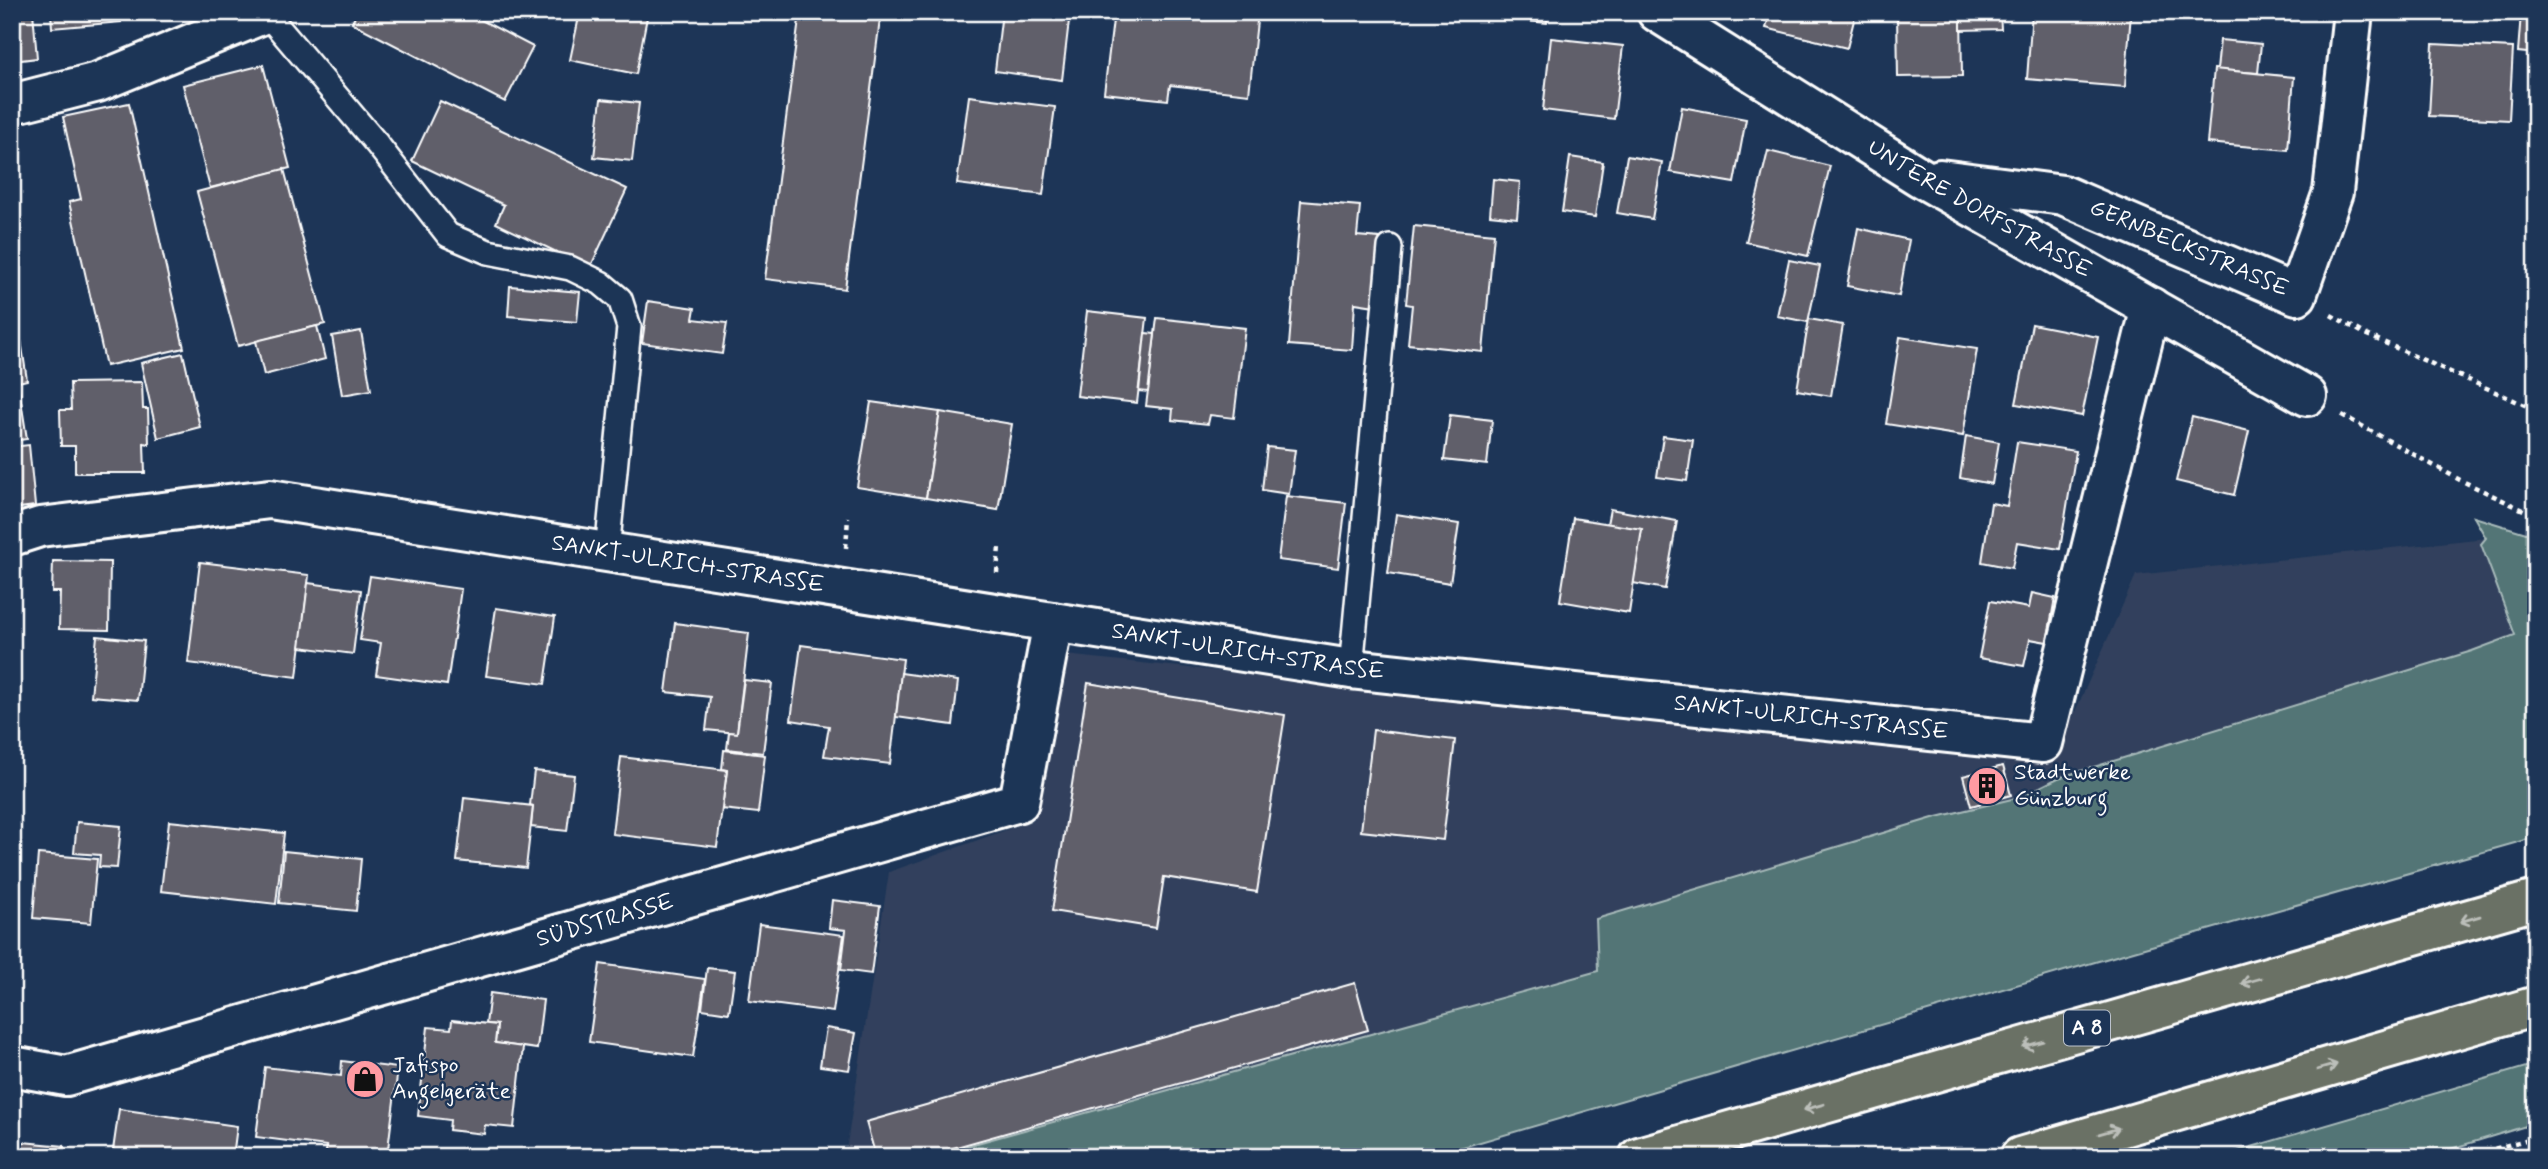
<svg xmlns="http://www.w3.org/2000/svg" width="2548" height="1169" font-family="Mynerve,sans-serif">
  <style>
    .built { fill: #31415d }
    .green { fill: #527576; stroke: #a8baba; stroke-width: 2 }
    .building { fill: #615e6b; stroke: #fff; stroke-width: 2 }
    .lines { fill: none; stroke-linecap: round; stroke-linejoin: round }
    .lane-casing { stroke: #fff; stroke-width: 28 }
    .street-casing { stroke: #fff; stroke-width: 44 }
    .highway-casing { stroke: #fff; stroke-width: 44 }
    .path { stroke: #fff; stroke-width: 4.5; stroke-dasharray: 5 5; stroke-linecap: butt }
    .lane { stroke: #1d3557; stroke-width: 23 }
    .street { stroke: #1d3557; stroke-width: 38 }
    .highway { stroke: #6b7165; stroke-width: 38 }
    .oneway { stroke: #bcbfba }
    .labels { text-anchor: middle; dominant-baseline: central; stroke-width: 5; stroke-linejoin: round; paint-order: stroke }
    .shield { fill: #1d3557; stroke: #bbc2cd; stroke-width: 2 }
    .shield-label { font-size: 21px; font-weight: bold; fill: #fff }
    .street-label { font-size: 23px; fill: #fff; stroke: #1d3557 }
    .poi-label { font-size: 23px; fill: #fff; stroke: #1d3557; text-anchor: start }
  </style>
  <rect width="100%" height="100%" fill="#1d3557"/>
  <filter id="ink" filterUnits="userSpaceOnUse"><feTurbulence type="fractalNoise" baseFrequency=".0143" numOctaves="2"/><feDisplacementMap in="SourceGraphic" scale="14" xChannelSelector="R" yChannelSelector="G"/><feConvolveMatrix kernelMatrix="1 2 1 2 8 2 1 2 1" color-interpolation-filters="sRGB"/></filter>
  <g filter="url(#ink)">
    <!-- built -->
    <polygon class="built" points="2486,538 2481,544 2516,635 2472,651 2058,778 2020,797 1933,818 1596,919 1599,971 927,1157 845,1157 889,872 1034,820 1065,655 2054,759 2136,575"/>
    <!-- green -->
    <g class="green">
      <polygon points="2474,517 2536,536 2536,837 2102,960 1429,1157 927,1157 1598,971 1596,919 1933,818 2020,797 2058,778 2472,651 2515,635 2481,544 2486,538"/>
      <polygon points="2536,1064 2536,1123 2424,1157 2217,1157"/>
    </g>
    <!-- building -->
    <g class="building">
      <polygon points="12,12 33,12 37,58 12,61"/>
      <polygon points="51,12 120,12 121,22 52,28"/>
      <polygon points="357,12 466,12 533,47 505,102 352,23"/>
      <polygon points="580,12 648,12 636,74 570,60"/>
      <polygon points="800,12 881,12 845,289 765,279"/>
      <polygon points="1002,12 1070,12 1062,80 995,71"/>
      <polygon points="1114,12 1258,12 1249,94 1170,85 1168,100 1104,93"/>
      <polygon points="1487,12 1548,12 1547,23 1487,17"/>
      <polygon points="1770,12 1856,12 1847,48 1766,28"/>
      <polygon points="1897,12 1961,12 1962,76 1898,77"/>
      <polygon points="1961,12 2000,12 2001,29 1961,30"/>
      <polygon points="2032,12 2131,13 2125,87 2027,79"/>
      <polygon points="2521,13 2536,14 2536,54 2518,52"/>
      <polygon points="1551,38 1623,46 1614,119 1543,110"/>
      <polygon points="2220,40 2261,44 2258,73 2217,70"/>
      <polygon points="2433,44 2513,48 2509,120 2429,116"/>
      <polygon points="263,65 290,168 210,188 183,85"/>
      <polygon points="2214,69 2294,77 2288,150 2207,143"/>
      <polygon points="969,96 1055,107 1043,195 957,184"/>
      <polygon points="601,99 639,103 632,161 594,157"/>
      <polygon points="440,101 627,189 590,268 496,223 504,205 412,161"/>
      <polygon points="129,103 184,348 106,366 69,202 81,199 63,117"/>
      <polygon points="1682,107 1746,119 1734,183 1670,172"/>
      <polygon points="1768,151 1830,166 1808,256 1746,242"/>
      <polygon points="1627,156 1662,162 1652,219 1617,213"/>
      <polygon points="1570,157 1603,162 1595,217 1562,212"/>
      <polygon points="284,169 325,324 238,346 197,192"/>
      <polygon points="1493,179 1520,182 1517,218 1490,215"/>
      <polygon points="1301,201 1360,206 1357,236 1380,238 1375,306 1355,303 1352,350 1289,345"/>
      <polygon points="1414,226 1494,234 1483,352 1408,344 1412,305 1406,304"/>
      <polygon points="1858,228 1909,240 1899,296 1847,286"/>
      <polygon points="1789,260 1820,266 1808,322 1777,316"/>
      <polygon points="510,286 580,292 577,322 508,316"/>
      <polygon points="648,301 695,308 693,319 727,323 722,354 642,343"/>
      <polygon points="1087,311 1147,318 1137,403 1077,396"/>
      <polygon points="1157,318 1245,328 1234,418 1210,415 1208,424 1172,420 1173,409 1146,406"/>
      <polygon points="1809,319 1843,325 1831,396 1797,390"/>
      <polygon points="18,320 27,380 18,382 17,375 12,376 12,321"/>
      <polygon points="2032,324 2098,337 2082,416 2016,404"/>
      <polygon points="317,326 325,359 264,375 256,341"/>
      <polygon points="361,331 371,390 342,395 332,336"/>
      <polygon points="1145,333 1155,334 1148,392 1139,391"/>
      <polygon points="1900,337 1977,349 1963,436 1886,424"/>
      <polygon points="183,353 200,427 158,438 141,363"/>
      <polygon points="17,375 27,439 12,441 12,376"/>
      <polygon points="142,382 143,409 148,409 149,444 144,443 145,473 75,473 75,446 61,446 60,410 71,410 70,383"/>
      <polygon points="871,402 940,412 926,498 857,487"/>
      <polygon points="940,412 1012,424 998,510 926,498"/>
      <polygon points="1450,415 1492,420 1487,465 1444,460"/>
      <polygon points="2192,417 2249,431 2234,495 2176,481"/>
      <polygon points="1663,436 1693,440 1687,481 1657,477"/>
      <polygon points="1966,436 1999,442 1992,484 1960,478"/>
      <polygon points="2017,442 2076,451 2060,549 2017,542 2012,568 1982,562 1991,503 2007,506"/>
      <polygon points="29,445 35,506 12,509 12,447"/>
      <polygon points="1267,447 1295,450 1289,494 1262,490"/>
      <polygon points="1286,496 1346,503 1338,568 1278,560"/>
      <polygon points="1610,509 1677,521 1665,589 1633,583 1642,529 1607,524"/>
      <polygon points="1396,514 1459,524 1450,583 1388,573"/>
      <polygon points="1573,518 1642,529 1629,613 1560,601"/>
      <polygon points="53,561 110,562 109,630 59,629 60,592 52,592"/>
      <polygon points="200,562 309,575 297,677 188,663"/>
      <polygon points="370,576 461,589 447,685 376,675 381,643 360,640"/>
      <polygon points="308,583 361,590 353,654 300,647"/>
      <polygon points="2032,593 2055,598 2047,642 2030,639 2024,666 1979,658 1990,601 2029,608"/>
      <polygon points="496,608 555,617 545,684 486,676"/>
      <polygon points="675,623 749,633 737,733 706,730 710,697 666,692"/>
      <polygon points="97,636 144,641 138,700 91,696"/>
      <polygon points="801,645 903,659 890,764 824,756 829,726 791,720"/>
      <polygon points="901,673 958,681 953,725 896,717"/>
      <polygon points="744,680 772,683 763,753 727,749 729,732 737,733"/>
      <polygon points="1088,683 1285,715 1257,892 1164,877 1156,928 1052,911"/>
      <polygon points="1373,730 1455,740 1443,840 1361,831"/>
      <polygon points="724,750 765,755 758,813 722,809 727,770 722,769"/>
      <polygon points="621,757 727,770 717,847 612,834"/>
      <polygon points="2003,766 2011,795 1971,806 1963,776"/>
      <polygon points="534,771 574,775 567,831 531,827 533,806 530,805"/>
      <polygon points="464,798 533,806 526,868 457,861"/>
      <polygon points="169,821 284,833 276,904 161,891"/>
      <polygon points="77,822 121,826 117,868 99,867 100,855 74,853"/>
      <polygon points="284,851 361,859 356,911 279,903"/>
      <polygon points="38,854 97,859 91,923 33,918"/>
      <polygon points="832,900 880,906 871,974 841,970 846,930 829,928"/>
      <polygon points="759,924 844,935 833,1012 749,1001"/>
      <polygon points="600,964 705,979 693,1057 589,1042"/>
      <polygon points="707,968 735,971 729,1013 702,1009"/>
      <polygon points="1355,983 1368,1030 921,1157 876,1157 866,1122"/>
      <polygon points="490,993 543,1000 537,1049 495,1043 497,1025 486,1024"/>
      <polygon points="452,1020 497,1025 495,1043 523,1047 514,1128 485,1125 484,1134 449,1130 450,1120 418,1116 428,1027 451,1029"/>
      <polygon points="826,1028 856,1033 849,1070 820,1066"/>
      <polygon points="342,1061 398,1068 387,1157 325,1157 327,1146 256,1137 265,1067 341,1076"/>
      <polygon points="119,1109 237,1126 233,1157 112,1157"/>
      <polygon points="12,1141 64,1146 63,1157 12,1157"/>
    </g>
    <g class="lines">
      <defs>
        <g id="lane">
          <polyline points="266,13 377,144 448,235 488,252 570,268 601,283 620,299 629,327 607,552"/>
          <polyline points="1351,669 1390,247"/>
        </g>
        <g id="street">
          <path id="s1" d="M1657,12L1920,177L2307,396"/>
          <polyline points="12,104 98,82 268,12"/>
          <path id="s2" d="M1940,179L2063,195L2297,295L2333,192L2353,12"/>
          <path id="s3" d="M12,536L40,527L270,499L1351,669L2043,743L2151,307"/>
          <path id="s4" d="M12,1066L66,1076L1019,802L1053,622"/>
        </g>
        <g id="highway">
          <polyline points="1639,1157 2536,900"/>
          <polyline points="2020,1157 2536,1006"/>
        </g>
      </defs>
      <!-- lane casing -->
      <use href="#lane" class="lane-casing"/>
      <!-- street casing -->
      <use href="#street" class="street-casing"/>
      <!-- highway casing -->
      <use href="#highway" class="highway-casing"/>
      <!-- path -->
      <g class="path">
        <polyline points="2331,315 2367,335 2536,410"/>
        <polyline points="2342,415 2460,480 2536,516"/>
        <polyline points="846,548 848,517"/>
        <polyline points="997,573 999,546"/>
        <polyline points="2466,1157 2536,1137"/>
      </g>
      <!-- lane -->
      <use href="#lane" class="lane"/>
      <!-- street -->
      <use href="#street" class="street"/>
      <!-- highway -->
      <use href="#highway" class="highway"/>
    </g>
    <!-- one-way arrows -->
    <defs><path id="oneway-shaft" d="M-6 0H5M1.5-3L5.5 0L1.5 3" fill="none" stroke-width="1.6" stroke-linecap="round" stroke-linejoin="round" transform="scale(1.75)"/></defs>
    <g class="oneway">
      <use href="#oneway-shaft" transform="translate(2470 919) rotate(164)"/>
      <use href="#oneway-shaft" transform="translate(2251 981) rotate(164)"/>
      <use href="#oneway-shaft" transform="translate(2033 1044) rotate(164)"/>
      <use href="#oneway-shaft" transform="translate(2327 1067) rotate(-16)"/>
      <use href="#oneway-shaft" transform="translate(1814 1107) rotate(164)"/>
      <use href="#oneway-shaft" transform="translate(2109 1131) rotate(-16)"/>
    </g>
  </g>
  <!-- icons -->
  <defs>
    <symbol id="building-disc" viewBox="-11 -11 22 22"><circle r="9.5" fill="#ff9aa2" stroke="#1d3557"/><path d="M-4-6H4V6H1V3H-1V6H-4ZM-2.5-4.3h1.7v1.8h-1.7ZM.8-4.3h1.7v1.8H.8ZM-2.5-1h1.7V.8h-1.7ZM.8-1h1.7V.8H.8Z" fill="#111"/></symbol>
    <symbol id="shop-disc" viewBox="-11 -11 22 22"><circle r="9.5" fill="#ff9aa2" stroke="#1d3557"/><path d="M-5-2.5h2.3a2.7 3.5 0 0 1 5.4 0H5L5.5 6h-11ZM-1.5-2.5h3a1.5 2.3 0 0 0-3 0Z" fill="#111"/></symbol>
  </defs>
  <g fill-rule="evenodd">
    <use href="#building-disc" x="1965" y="764" width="44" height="44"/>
    <use href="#shop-disc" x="343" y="1057" width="44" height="44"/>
  </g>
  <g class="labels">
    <!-- shield labels -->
    <rect class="shield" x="2064" y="1010.5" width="46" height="35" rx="5"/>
    <g class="shield-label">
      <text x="2087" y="1028">A 8</text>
    </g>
    <!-- street labels -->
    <g class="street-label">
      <text stroke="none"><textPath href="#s1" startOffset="378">UNTERE DORFSTRASSE</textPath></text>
      <text stroke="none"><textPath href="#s2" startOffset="261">GERNBECKSTRASSE</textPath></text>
      <text stroke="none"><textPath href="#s3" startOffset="684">SANKT-ULRICH-STRASSE</textPath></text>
      <text stroke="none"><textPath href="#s3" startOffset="1251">SANKT-ULRICH-STRASSE</textPath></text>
      <text stroke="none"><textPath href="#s3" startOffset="1818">SANKT-ULRICH-STRASSE</textPath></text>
      <text stroke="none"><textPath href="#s4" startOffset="616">SÜDSTRASSE</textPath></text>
    </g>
    <!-- poi labels -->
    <g class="poi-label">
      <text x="2014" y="773">Stadtwerke<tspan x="2014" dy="26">Günzburg</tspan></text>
      <text x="392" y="1066">Jafispo<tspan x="392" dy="26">Angelgeräte</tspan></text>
    </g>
  </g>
  <!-- margin -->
  <rect width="2548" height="1169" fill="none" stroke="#1d3557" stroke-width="42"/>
  <rect x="21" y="21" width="2506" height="1127" fill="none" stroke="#fff" stroke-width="2.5" filter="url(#ink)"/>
</svg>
